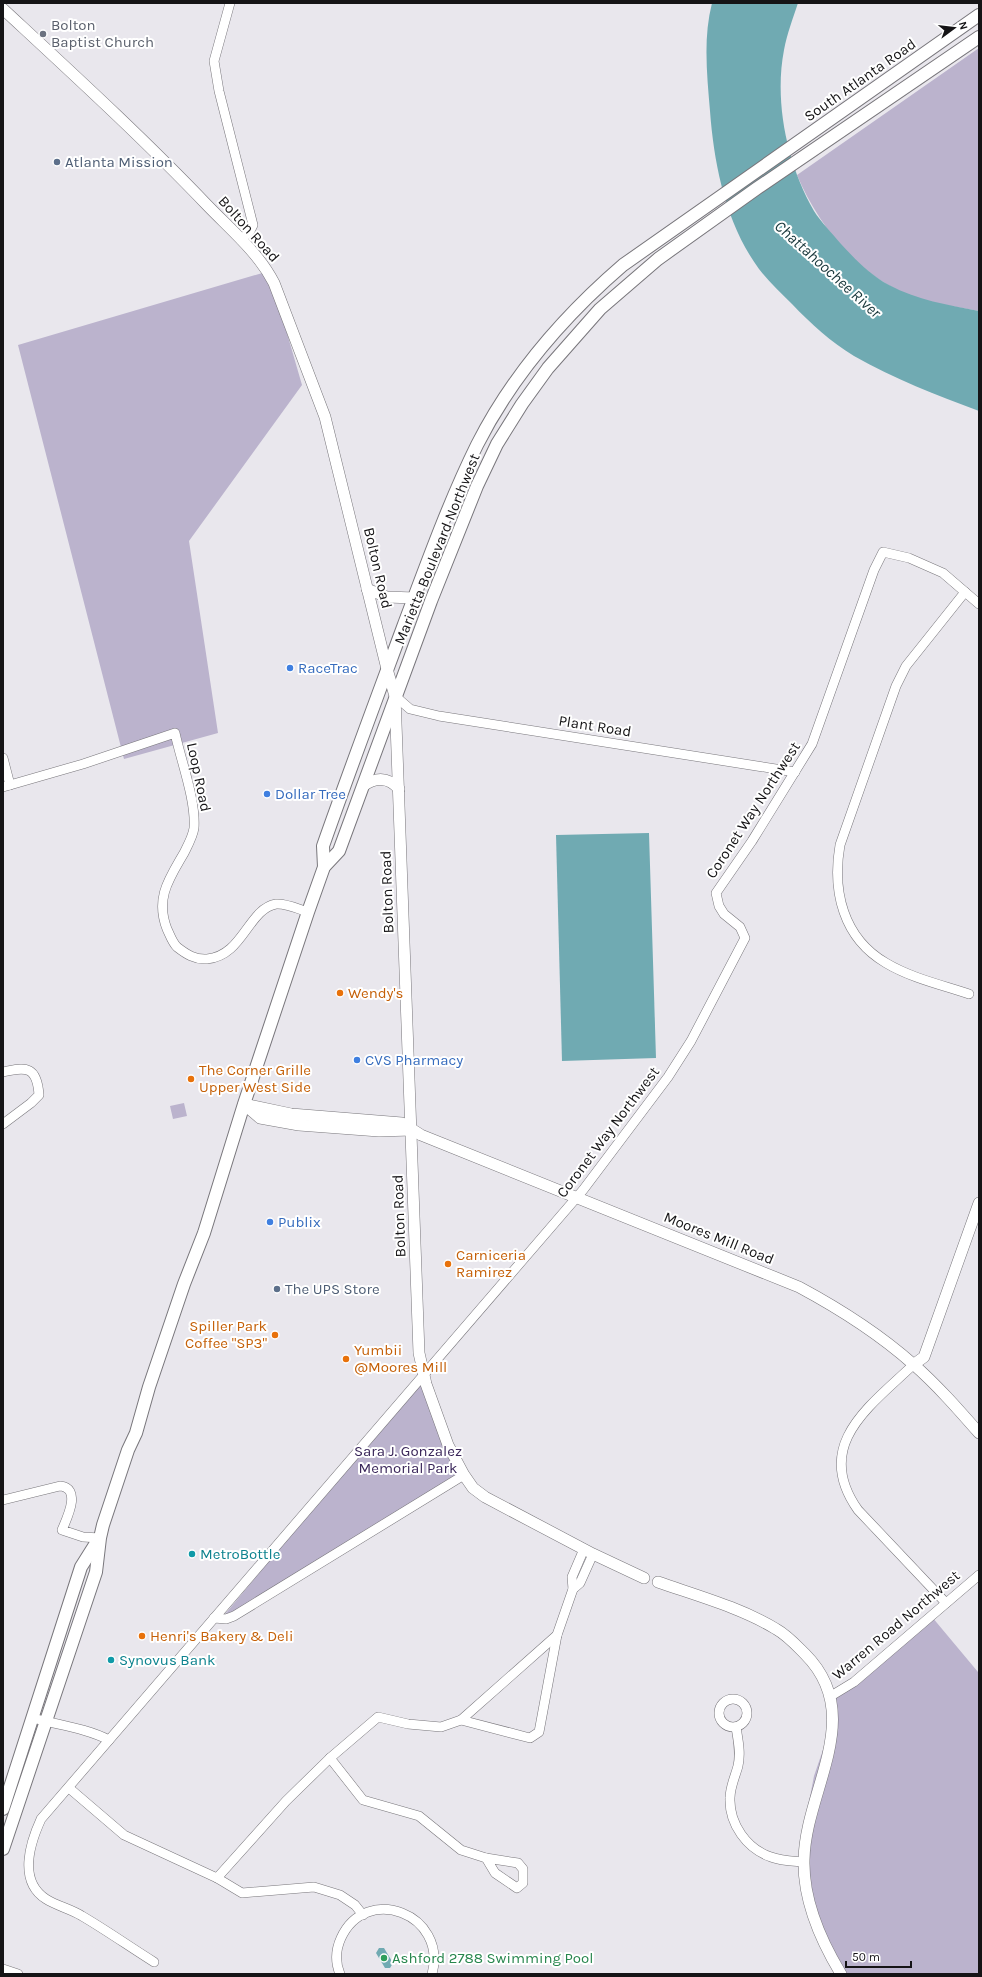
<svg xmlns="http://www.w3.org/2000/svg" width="982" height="1977" font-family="Karla,sans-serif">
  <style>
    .green { fill: #bbb3cd }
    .water { fill: #70aab2 }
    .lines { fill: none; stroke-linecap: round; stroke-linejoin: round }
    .minor-casing { stroke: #78767b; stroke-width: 10 }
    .tertiary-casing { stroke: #78767b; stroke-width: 12 }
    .secondary-casing { stroke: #78767b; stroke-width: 14 }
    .minor { stroke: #fff; stroke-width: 9 }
    .tertiary { stroke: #fff; stroke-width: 11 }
    .secondary { stroke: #fff; stroke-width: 12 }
    .worship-dot { fill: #6b7280; stroke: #fff; stroke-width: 1.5 }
    .service-dot { fill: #5c6f8a; stroke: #fff; stroke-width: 1.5 }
    .shop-dot { fill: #3f7fe0; stroke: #fff; stroke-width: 1.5 }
    .food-dot { fill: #e8710a; stroke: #fff; stroke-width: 1.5 }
    .culture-dot { fill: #0f9aa8; stroke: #fff; stroke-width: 1.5 }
    .leisure-dot { fill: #2e9e5b; stroke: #fff; stroke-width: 1.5 }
    .labels { text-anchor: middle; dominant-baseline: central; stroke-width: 4; stroke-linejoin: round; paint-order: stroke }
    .worship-label { font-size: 15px; fill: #5b616d; stroke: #fff; text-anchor: start }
    .street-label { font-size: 15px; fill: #151416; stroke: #fff }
    .service-label { font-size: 15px; fill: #4e5e75; stroke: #fff; text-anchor: start }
    .shop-label { font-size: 15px; fill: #366cbe; stroke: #fff; text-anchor: start }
    .food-label { font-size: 15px; fill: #c56008; stroke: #fff; text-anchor: start }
    .park-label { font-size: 15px; fill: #392559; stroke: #fff }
    .culture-label { font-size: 15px; fill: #0d838f; stroke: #fff; text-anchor: start }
    .leisure-label { font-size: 15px; fill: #27864d; stroke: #fff; text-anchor: start }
    .water-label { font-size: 16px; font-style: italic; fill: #173539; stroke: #fff }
  </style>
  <rect width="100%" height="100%" fill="#e9e7ed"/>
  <!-- green -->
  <g class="green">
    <path d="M979,48V311C957,307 932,304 911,296C858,276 818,225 797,175Z"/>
    <polygon points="269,271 302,385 189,541 218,733 124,759 18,345"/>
    <polygon points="184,1103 187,1116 173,1119 170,1106"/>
    <polygon points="423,1376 464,1475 221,1619"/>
    <polygon points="932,1617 978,1672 979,1671 979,1974 840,1974 820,1936 797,1864 814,1776 826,1741 831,1715 826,1695 852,1688"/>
  </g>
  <!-- water -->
  <g class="water">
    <path d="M712,3H798C793,18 787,34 784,50C774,102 787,164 814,211C821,222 832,233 841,244C855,259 870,275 889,285C917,300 948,305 979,311V411C937,395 894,379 854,356C831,342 811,324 792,304C781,293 768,281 759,269C726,224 714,165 710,111C707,75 703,38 712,3Z"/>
    <polygon points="649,833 656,1058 562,1061 556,835"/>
    <polygon points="379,1948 384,1948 393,1963 390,1968 385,1968 376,1953"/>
  </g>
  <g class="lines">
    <defs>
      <g id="minor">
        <polyline points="230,3 214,61 219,91 253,225 250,231 241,240"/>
        <path d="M965,592L906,666L896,686L840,845C832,891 843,938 886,963C911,978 942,985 969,994"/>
        <polyline points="395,696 410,709 439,716 795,772"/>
        <polyline points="3,758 10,785"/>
        <path d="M3,787L83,764L175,733C181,761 196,800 194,828C193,836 188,845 184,853C169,879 155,898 167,929C170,935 172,942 177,947C186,954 195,960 207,959C243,956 248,909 276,904C286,903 298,909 308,912"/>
        <path d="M3,1072C27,1066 37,1067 39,1095L31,1103L3,1124"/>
        <path d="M913,1365C870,1406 812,1445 858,1510L946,1603"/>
        <path d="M3,1500L60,1486C82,1488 67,1518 62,1530L83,1537L100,1538"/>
        <polyline points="573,1589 580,1583 593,1554"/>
        <polyline points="214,1618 226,1619 234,1616 464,1475"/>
        <polyline points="831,1696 854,1682 979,1575"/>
        <circle cx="733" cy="1713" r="14"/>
        <path d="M33,1718C58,1725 86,1728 109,1740"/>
        <polyline points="461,1720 530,1738 539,1732 557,1635"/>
        <path d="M736,1727C738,1740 741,1753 738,1766C735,1777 730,1787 730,1798C729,1824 747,1849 771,1857C781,1861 793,1861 804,1862"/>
        <polyline points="330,1758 363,1800 419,1816 461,1850 486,1858"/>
        <polyline points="69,1788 124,1835 217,1878 242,1893 314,1887 340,1895 355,1905 363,1915"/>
        <polygon points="486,1858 518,1863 523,1869 523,1883 517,1888 495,1873"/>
        <polyline points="217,1878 286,1801 330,1758 378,1717 408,1724 441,1727 461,1720 557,1635 573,1589 572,1577 584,1549"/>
        <path d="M154,1962C130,1947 106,1930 82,1916C71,1909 57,1906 46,1899C18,1881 30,1843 41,1819L583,1190L668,1077L691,1041L745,938L740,927L724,914L719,906L716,893L752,841L812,744L874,570L883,552L909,558L943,573L979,604"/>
        <polyline points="3,1969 18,1974"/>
        <path d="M340,1974C335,1962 336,1949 341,1938C366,1883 448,1914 432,1974"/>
      </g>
      <g id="tertiary">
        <path d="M3,9C72,73 142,137 207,205C231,230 258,252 274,283L325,417L387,669L395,696L419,1353L426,1384L448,1445L464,1475L473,1488L485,1497L593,1554L644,1578"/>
        <polyline points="367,589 387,597 414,598"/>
        <path d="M363,786C376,777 388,777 399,789"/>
        <path d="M244,1104L291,1114L402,1123L421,1135L799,1287C840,1309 878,1333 913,1364C937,1385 958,1409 979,1433"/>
        <polyline points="245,1105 260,1118 299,1125 379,1131 411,1130"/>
        <polyline points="913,1365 924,1357 979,1203"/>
        <path d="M658,1582C695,1595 742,1608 776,1629C787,1635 796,1645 805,1654C867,1716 805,1790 804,1860C803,1900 821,1941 841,1974"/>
      </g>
      <g id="secondary">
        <path d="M324,867L323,846C349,772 376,700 403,627C426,566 448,504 477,445C512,376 565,315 623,265L979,15"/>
        <polyline points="3,1809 81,1567 98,1540"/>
        <polyline points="3,1849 96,1572 100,1538 103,1525 128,1450 136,1433 149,1387 184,1284 204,1233 244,1104 308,912 324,867 339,851 431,601 477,486 497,444 522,404 548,368 600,309 658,259 756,189 979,37"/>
      </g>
    </defs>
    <!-- minor casing -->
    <use href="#minor" class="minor-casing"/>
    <!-- tertiary casing -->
    <use href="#tertiary" class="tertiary-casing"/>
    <!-- secondary casing -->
    <use href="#secondary" class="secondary-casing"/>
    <!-- minor -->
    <use href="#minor" class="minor"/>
    <!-- tertiary -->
    <use href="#tertiary" class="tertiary"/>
    <!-- secondary -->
    <use href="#secondary" class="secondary"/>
  </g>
  <!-- markers -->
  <circle class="worship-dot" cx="43" cy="34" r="4"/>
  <g class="service-dot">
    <circle cx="57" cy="162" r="4"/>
    <circle cx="277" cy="1289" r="4"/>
  </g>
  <g class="shop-dot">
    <circle cx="290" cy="668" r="4"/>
    <circle cx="267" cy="794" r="4"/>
    <circle cx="357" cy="1060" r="4"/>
    <circle cx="270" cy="1222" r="4"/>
  </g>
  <g class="food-dot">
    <circle cx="340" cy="993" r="4"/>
    <circle cx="191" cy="1079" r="4"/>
    <circle cx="448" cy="1264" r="4"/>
    <circle cx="275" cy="1335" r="4"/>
    <circle cx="346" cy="1359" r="4"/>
    <circle cx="142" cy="1636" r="4"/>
  </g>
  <g class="culture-dot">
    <circle cx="192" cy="1554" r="4"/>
    <circle cx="111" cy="1660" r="4"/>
  </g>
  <circle class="leisure-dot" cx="384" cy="1958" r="4"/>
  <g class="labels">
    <!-- worship labels -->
    <g class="worship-label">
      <text x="51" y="25">Bolton<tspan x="51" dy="17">Baptist Church</tspan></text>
    </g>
    <!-- street labels -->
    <g class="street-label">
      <text transform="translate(860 80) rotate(-35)">South Atlanta Road</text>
      <text transform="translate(249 229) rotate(48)">Bolton Road</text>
      <text transform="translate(437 549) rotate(-68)">Marietta Boulevard Northwest</text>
      <text transform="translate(378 568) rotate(77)">Bolton Road</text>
      <text transform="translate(595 726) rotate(9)">Plant Road</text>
      <text transform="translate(199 777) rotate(78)">Loop Road</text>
      <text transform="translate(753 810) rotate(-57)">Coronet Way Northwest</text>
      <text transform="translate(387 892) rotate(-92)">Bolton Road</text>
      <text transform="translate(608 1132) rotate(-53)">Coronet Way Northwest</text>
      <text transform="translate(399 1216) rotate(-92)">Bolton Road</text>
      <text transform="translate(719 1238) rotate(22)">Moores Mill Road</text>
      <text transform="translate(896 1625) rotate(-40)">Warren Road Northwest</text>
    </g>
    <!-- service labels -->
    <g class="service-label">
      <text x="65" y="162">Atlanta Mission</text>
      <text x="285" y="1289">The UPS Store</text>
    </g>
    <!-- shop labels -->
    <g class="shop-label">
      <text x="298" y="668">RaceTrac</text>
      <text x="275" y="794">Dollar Tree</text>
      <text x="365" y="1060">CVS Pharmacy</text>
      <text x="278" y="1222">Publix</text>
    </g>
    <!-- food labels -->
    <g class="food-label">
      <text x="348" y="993">Wendy's</text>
      <text x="199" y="1070">The Corner Grille<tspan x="199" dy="17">Upper West Side</tspan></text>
      <text x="456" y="1255">Carniceria<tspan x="456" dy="17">Ramirez</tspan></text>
      <text x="267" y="1326" text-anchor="end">Spiller Park<tspan x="267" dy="17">Coffee "SP3"</tspan></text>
      <text x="354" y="1350">Yumbii<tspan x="354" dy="17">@Moores Mill</tspan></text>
      <text x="150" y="1636">Henri's Bakery &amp; Deli</text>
    </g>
    <!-- park labels -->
    <g class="park-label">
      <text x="408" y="1451">Sara J. Gonzalez<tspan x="408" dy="17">Memorial Park</tspan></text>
    </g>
    <!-- culture labels -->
    <g class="culture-label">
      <text x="200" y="1554">MetroBottle</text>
      <text x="119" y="1660">Synovus Bank</text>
    </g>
    <!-- leisure labels -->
    <g class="leisure-label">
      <text x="392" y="1958">Ashford 2788 Swimming Pool</text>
    </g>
    <!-- water labels -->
    <g class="water-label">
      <text transform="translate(828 269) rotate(42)">Chattahoochee River</text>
    </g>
  </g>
  <!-- border -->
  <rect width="982" height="1977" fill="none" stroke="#151416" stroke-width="8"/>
  <!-- north arrow -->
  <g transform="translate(954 28) rotate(75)" stroke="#ffffff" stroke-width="3" paint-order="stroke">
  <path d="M0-3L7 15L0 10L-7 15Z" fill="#151416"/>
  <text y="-6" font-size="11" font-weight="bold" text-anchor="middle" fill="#151416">N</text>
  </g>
  <!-- scale -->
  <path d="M846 1961v6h65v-6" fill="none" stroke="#151416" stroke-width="2"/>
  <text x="852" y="1961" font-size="12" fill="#151416" stroke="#ffffff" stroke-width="3" paint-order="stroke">50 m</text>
</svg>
